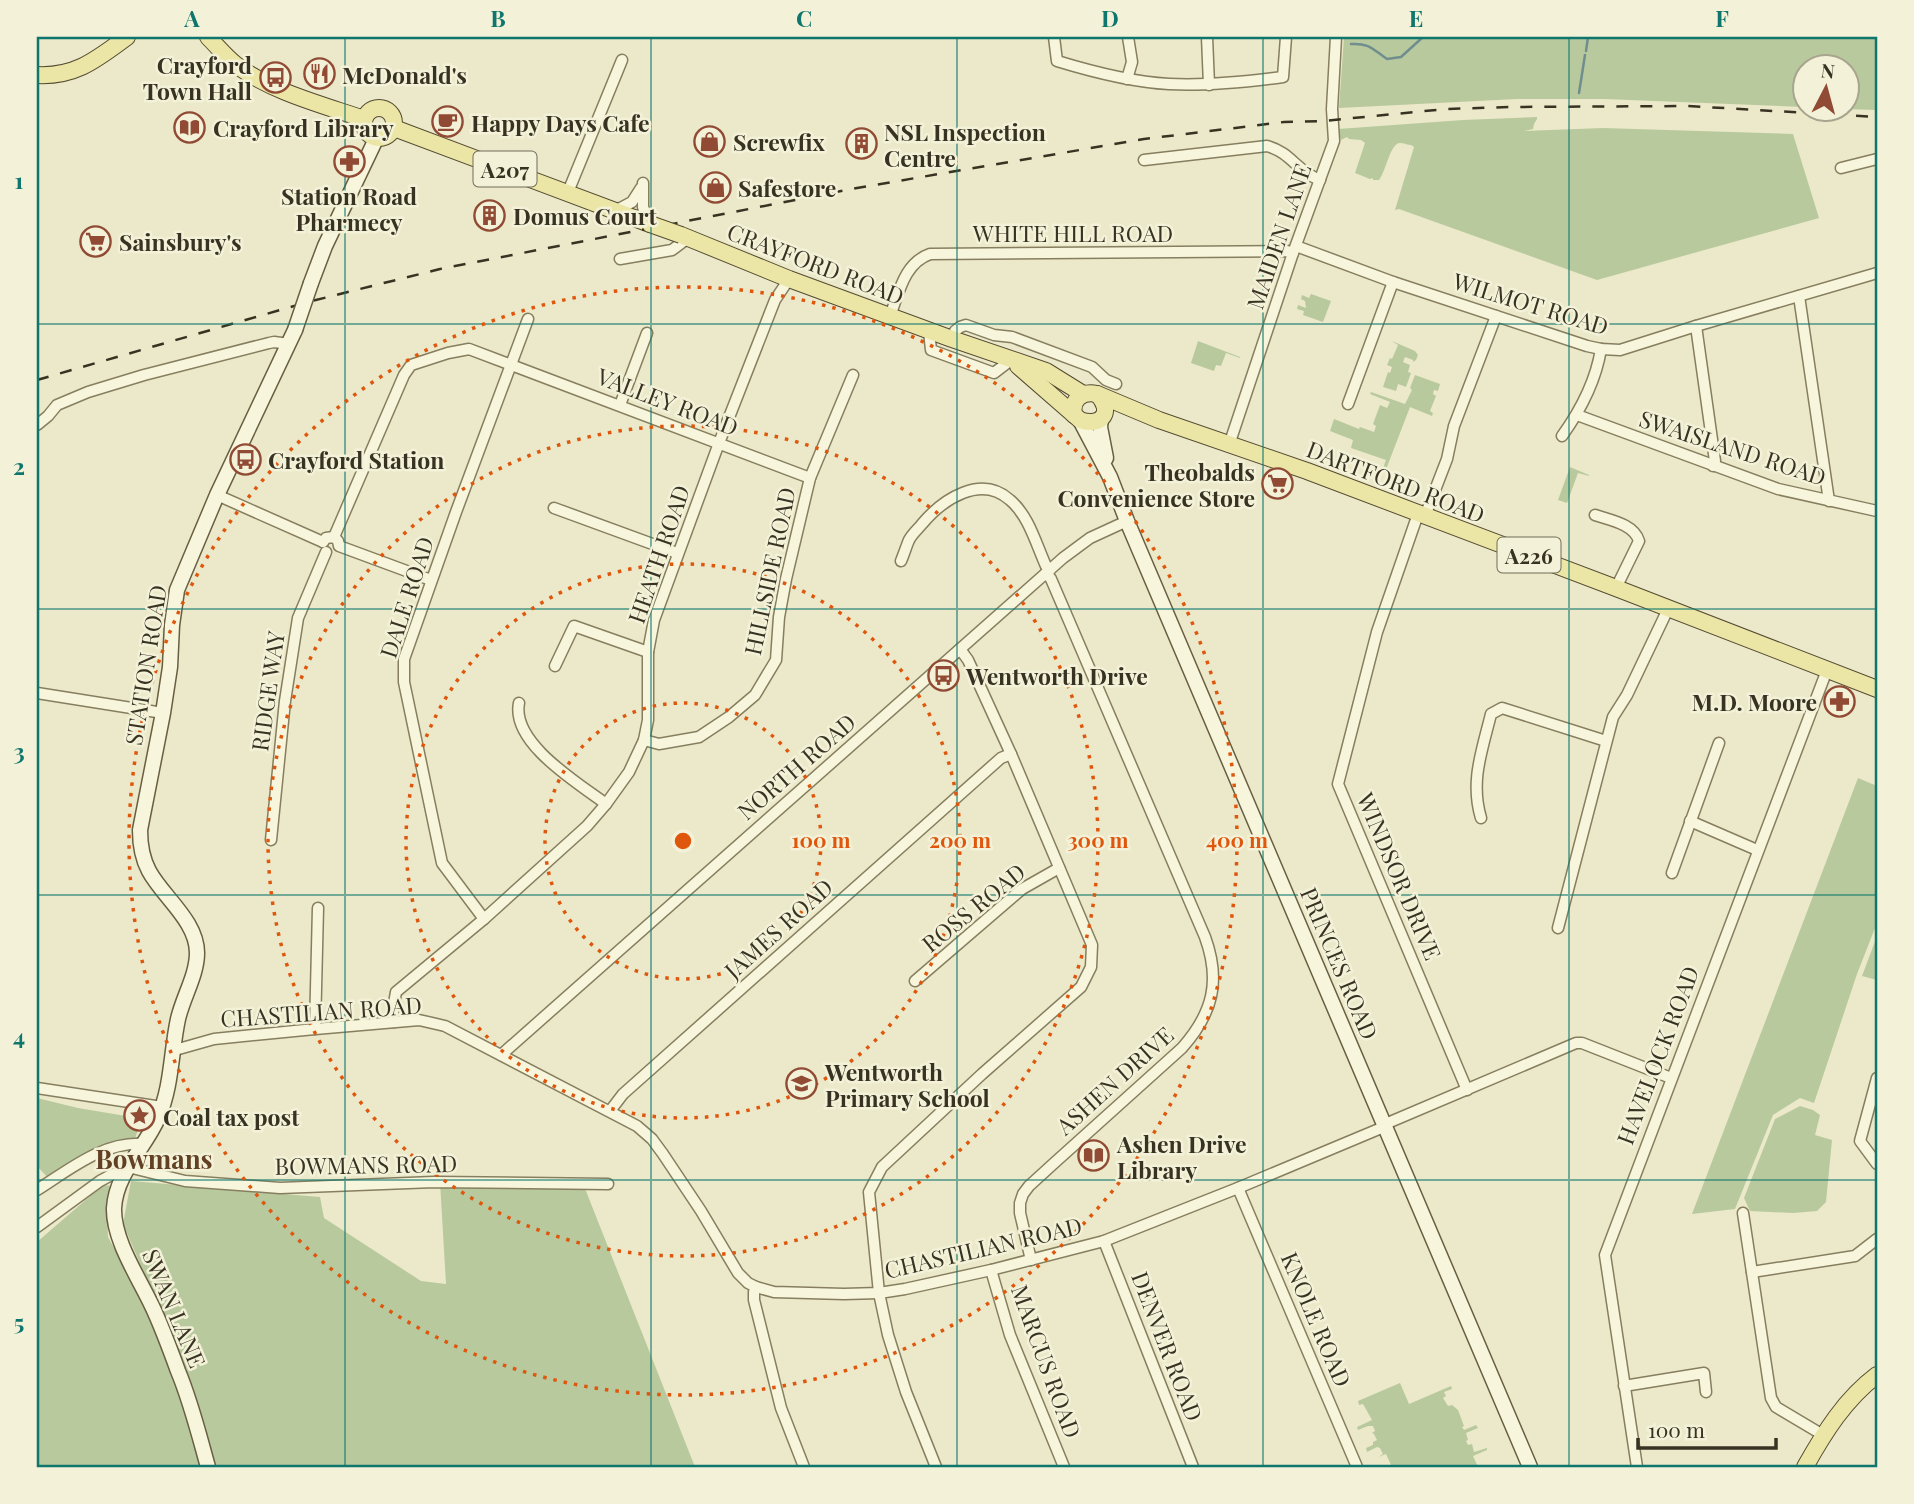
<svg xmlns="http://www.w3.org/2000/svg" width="1914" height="1504" font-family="'Playfair Display',serif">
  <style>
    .green { fill: #b9c99e }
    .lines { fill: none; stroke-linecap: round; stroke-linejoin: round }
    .stream { stroke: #718e8e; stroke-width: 2.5 }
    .street-casing { stroke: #867e5f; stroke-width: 13 }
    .secondary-casing { stroke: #685f42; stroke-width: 17 }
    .primary-casing { stroke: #554b33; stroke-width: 18 }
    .street { stroke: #f7f5dc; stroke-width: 10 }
    .secondary { stroke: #f7f5dc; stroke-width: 14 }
    .primary { stroke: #ebe6a5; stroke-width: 16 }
    .rail { stroke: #383222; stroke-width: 2.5; stroke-dasharray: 12 12; stroke-linecap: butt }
    .secondary-bridge-casing { stroke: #685f42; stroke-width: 17; stroke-linecap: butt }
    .primary-bridge-casing { stroke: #554b33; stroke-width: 18; stroke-linecap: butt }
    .secondary-bridge { stroke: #f7f5dc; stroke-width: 14 }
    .primary-bridge { stroke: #ebe6a5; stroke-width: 16 }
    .grid { fill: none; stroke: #0f766e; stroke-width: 2; stroke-opacity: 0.55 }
    .ring { fill: none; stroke: #df570d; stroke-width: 3.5; stroke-dasharray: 3.5 7 }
    .labels { text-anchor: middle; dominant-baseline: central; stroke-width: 5; stroke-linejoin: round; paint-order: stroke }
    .shield { fill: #f3f2d8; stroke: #706c59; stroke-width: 2 }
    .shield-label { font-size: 21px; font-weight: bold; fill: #383222 }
    .poi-label { font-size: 23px; font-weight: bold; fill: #383222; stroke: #f3f2d8; text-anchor: start }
    .street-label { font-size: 23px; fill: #383222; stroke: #f3f2d8 }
    .quarter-label { font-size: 26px; font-weight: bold; fill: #614024; stroke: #f3f2d8 }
    .centre { fill: #df570d; stroke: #f3f2d8; stroke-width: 3.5 }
    .ring-label { font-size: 21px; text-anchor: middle; font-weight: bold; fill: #df570d; stroke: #f3f2d8; stroke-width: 5; stroke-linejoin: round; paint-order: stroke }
    .neatline { fill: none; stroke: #0f766e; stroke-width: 2.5 }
    .grid-label { font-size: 23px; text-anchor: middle; font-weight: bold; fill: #0f766e }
  </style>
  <rect width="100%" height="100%" fill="#ebe9c9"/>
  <!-- green -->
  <g class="green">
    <polygon points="1344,37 1877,37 1877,110 1841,109 1848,108 1848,66 1806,66 1805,107 1604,99 1517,99 1339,108"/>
    <path d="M1537,117V119L1534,124L1533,129L1524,131L1603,128L1793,134L1819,218L1597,280L1399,209L1395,210L1414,147L1411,145C1407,145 1404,143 1400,143C1390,143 1386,172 1379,180H1373V178L1370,179L1355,173L1365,143L1361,140L1349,139L1347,137L1341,140L1338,129L1463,120Z"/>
    <polygon points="1311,294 1331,301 1323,322 1303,315 1304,311 1297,309 1298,305 1306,308 1305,301 1301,299 1302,295 1309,298"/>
    <polygon points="1198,341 1240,357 1240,358 1226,353 1221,366 1216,365 1214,371 1191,363"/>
    <polygon points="1392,341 1415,351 1418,355 1416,360 1413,362 1413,360 1405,357 1403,362 1410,365 1408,372 1411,373 1406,387 1398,384 1396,391 1383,387 1388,372 1390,373 1392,367 1387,365 1390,358 1392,359 1398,345"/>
    <polygon points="1415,375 1440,384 1438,391 1434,390 1433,394 1436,396 1430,411 1433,413 1432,416 1410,407 1385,472 1382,471 1386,460 1351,448 1353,440 1330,431 1334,419 1359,429 1360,427 1374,432 1376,426 1373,424 1380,405 1387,408 1390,402 1370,394 1371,392 1405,404 1412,390 1410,388"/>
    <polygon points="1570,467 1589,475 1589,476 1578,473 1567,503 1558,500"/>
    <polygon points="1858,778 1877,786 1877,923 1857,974 1814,1103 1800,1098 1773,1115 1735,1209 1692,1214"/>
    <polygon points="1877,936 1877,980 1862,976"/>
    <polygon points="37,1098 78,1108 132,1117 139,1126 135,1139 98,1146 49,1179 37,1166"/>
    <polygon points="1800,1106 1813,1110 1820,1115 1815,1135 1832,1140 1826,1202 1817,1211 1793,1213 1750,1211 1744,1198 1775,1119"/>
    <polygon points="131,1181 320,1197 324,1218 421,1281 446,1284 440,1182 584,1186 695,1467 215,1467 169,1331 123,1224"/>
    <polygon points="103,1185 113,1186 107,1206 108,1237 133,1283 172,1372 203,1467 37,1467 37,1242"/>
    <polygon points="1400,1383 1409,1404 1451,1386 1452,1389 1444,1392 1446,1396 1443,1398 1448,1406 1452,1405 1458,1410 1464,1426 1462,1427 1464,1430 1476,1425 1478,1428 1466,1433 1468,1440 1466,1441 1468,1445 1472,1444 1474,1452 1487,1448 1487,1450 1473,1456 1478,1467 1481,1466 1482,1467 1392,1467 1386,1454 1378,1457 1383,1454 1380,1448 1377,1447 1367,1452 1366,1448 1373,1445 1373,1442 1377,1440 1374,1434 1372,1433 1375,1431 1373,1426 1368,1426 1358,1430 1357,1427 1372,1420 1363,1404 1359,1405 1358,1401"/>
  </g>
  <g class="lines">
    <!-- stream -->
    <g class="stream">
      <path d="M1351,44C1370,43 1372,49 1387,59L1401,57L1423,37"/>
      <polyline points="1586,51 1588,37"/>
      <polyline points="1579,93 1585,55"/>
    </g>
    <defs>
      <g id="street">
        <path d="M1054,37L1057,61C1093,72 1131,82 1169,84C1207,86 1245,82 1283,77L1286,37"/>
        <polyline points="1207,37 1209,85"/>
        <polyline points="1127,79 1132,62 1128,37"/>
        <path d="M1144,160L1267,146C1292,153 1296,171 1320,180"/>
        <polyline points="1841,168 1877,159"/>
        <polyline points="643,183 643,207 650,224"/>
        <polyline points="568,192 622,60"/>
        <polyline points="615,211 632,202 641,188"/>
        <polyline points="1296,246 1393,282 1587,346 1601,349 1620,350 1696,326 1877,273"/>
        <polyline points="620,259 672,250 688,238"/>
        <polyline points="1799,296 1829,501"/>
        <path d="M890,316C899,293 904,263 930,254L1287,251L1293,253"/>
        <polyline points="1696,326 1715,461 1713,466"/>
        <polyline points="929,331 931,350 994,373 1011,360"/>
        <polyline points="952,339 955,331 960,327 966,325 994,335 1012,337 1092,367 1106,380 1116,384"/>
        <polyline points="1348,404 1393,282"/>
        <polyline points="620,405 647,333"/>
        <polyline points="1577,415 1778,489 1877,511"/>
        <polyline points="37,425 48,416 57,405 88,392 144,375 269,343 274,342 289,344"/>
        <path d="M1562,436C1580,411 1596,380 1601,349"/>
        <polyline points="1229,445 1293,253 1334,141 1332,109 1336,37"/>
        <polyline points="217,495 323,542"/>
        <polyline points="554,508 677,553"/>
        <polyline points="1418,514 1377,632 1338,784 1467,1090"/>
        <path d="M1595,515C1610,520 1634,524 1639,541L1616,588"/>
        <polyline points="1425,516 1447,459 1454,426 1496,316"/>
        <polyline points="334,537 404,375 411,365 448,353 469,349 810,478"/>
        <polyline points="323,542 326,538 334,537 338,541 339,546 431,580"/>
        <path d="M901,561C904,554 906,547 909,540C912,534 918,529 922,524C943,499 981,474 1010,500C1029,516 1036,544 1046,566L1050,570"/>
        <polyline points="555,666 574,626 648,652"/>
        <polyline points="37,693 163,713"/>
        <path d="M519,703C511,743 578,783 606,804"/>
        <polyline points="644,740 659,744 699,737 729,717 755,695 776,660 779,617 786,579 810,478 853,375"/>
        <path d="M1481,818C1470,781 1482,751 1491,714L1502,708L1606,741"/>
        <polyline points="1690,821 1757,850"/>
        <polyline points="271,840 285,701 298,618 326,552"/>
        <polyline points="1672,873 1719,743"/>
        <polyline points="484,919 442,863 404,682 404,659 456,512 528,319"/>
        <polyline points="1558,928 1613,717 1627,695 1668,609"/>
        <polyline points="915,981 1022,889 1059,868"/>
        <polyline points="394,1022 393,1009 396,992 484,919 587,826 606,804 629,772 644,740 648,720 648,652 654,620 719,443 775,300 789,279"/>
        <polyline points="315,1029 318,908"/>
        <polyline points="175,1050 214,1039 315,1029 419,1020 445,1026 637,1126 652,1139 663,1154 701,1211 738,1273 748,1283 756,1287 774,1292 844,1294 879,1293 905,1289 991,1270 1104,1241 1238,1188 1379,1129 1390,1122 1576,1043 1582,1043 1671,1078"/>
        <polyline points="501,1055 1063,558 1090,538 1127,521"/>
        <polyline points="1877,1078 1860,1141 1877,1164"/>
        <polyline points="37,1088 162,1107"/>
        <polyline points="610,1111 623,1094 1001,758 1011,754"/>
        <polyline points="128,1167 185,1181 280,1188 434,1182 608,1184"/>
        <polyline points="1238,1188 1357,1467"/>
        <path d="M37,1190C69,1170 103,1141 144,1144"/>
        <polyline points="1743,1213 1771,1398 1776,1407 1823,1435"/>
        <polyline points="37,1227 100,1181 113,1174 123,1175"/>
        <polyline points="1104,1241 1193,1467"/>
        <path d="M1031,1260L1020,1213V1203L1023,1194L1029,1186L1052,1165L1182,1048C1213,1013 1221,981 1205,937L1051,579L1046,573"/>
        <polyline points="991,1270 1010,1335 1064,1467"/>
        <polyline points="1752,1272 1855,1256 1877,1239"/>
        <polyline points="756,1287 754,1292 754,1300 781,1408 804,1467"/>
        <polyline points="1624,1386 1704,1373 1706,1392"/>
        <polyline points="936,1467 906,1392 888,1335 879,1293 869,1192 882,1167 982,1074 1081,987 1091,967 1092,945 1011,754 968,660 960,649"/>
        <polyline points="1637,1467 1605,1255 1827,670"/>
      </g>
      <g id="secondary">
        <polyline points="311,283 325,246 376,139"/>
        <polyline points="1101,418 1100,427 1106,458"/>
        <polyline points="1080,420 1110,477 1127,521 1530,1467"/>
        <path d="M208,1467C199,1435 191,1402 178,1371C170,1349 162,1327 152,1306C139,1278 113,1240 114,1208C116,1173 145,1148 158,1118C172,1087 171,1051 178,1019C183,997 197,975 197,953C197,921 163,897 149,871C142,858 140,845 140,830L163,713L170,667L172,625L177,590L217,495L295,330"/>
      </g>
      <g id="primary">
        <path d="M208,37C217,46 225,56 235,64C269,91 323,105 364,119"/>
        <path d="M37,75C76,77 97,59 127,37"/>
        <circle cx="379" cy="123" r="15"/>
        <polyline points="394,128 650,224"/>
        <polyline points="681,235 789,279 952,339 1046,371 1083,394"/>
        <path d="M1018,366L1080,420C1102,428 1114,411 1097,394"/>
        <path d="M1074,415C1071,399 1082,391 1097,394L1159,420L1307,471L1616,588L1877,689"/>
        <path d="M1805,1467C1824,1433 1845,1399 1877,1375"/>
      </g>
    </defs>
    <!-- street casing -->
    <use href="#street" class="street-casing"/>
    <!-- secondary casing -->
    <use href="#secondary" class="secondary-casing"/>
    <!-- primary casing -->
    <use href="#primary" class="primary-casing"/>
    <!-- street -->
    <use href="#street" class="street"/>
    <!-- secondary -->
    <use href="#secondary" class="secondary"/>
    <!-- primary -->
    <use href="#primary" class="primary"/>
    <!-- rail -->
    <polyline class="rail" points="37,380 308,302 440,269 857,188 1144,139 1284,122 1323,121 1446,109 1509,107 1688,106 1877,117"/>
    <defs>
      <polyline id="secondary-bridge" points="295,330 311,283"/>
      <polyline id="primary-bridge" points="650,224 681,235"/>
    </defs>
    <!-- secondary-bridge casing -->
    <use href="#secondary-bridge" class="secondary-bridge-casing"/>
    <!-- primary-bridge casing -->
    <use href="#primary-bridge" class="primary-bridge-casing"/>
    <!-- secondary-bridge -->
    <use href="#secondary-bridge" class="secondary-bridge"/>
    <!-- primary-bridge -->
    <use href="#primary-bridge" class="primary-bridge"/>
  </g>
  <!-- grid -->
  <path class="grid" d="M345,37V1467M651,37V1467M957,37V1467M1263,37V1467M1569,37V1467M37,324H1877M37,609H1877M37,895H1877M37,1180H1877"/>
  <!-- distance rings -->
  <g class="ring">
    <circle cx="683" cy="841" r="138"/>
    <circle cx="683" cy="841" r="277"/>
    <circle cx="683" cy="841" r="415"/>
    <circle cx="683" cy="841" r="554"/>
  </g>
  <!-- icons -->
  <defs>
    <symbol id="restaurant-ring" viewBox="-11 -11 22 22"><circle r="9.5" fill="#f3f2d8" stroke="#914a34" stroke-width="1.5"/><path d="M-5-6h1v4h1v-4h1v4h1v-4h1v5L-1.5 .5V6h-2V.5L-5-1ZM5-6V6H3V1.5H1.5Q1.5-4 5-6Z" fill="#914a34"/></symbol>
    <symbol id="bus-ring" viewBox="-11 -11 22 22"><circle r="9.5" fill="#f3f2d8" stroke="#914a34" stroke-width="1.5"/><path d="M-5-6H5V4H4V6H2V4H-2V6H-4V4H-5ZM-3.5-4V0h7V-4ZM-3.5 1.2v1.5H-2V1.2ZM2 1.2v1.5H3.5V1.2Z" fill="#914a34"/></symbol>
    <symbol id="cafe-ring" viewBox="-11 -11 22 22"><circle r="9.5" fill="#f3f2d8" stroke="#914a34" stroke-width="1.5"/><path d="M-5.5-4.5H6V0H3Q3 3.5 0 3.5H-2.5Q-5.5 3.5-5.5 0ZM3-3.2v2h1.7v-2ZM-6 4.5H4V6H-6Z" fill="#914a34"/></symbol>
    <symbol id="library-ring" viewBox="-11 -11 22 22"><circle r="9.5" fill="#f3f2d8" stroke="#914a34" stroke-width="1.5"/><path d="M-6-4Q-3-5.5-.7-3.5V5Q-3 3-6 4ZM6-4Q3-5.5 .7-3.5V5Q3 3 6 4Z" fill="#914a34"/></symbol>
    <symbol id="shop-ring" viewBox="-11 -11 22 22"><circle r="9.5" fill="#f3f2d8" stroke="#914a34" stroke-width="1.5"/><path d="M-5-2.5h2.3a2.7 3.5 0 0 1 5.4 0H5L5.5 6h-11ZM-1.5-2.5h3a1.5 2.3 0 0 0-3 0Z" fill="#914a34"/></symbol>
    <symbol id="building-ring" viewBox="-11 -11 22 22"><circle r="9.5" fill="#f3f2d8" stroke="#914a34" stroke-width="1.5"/><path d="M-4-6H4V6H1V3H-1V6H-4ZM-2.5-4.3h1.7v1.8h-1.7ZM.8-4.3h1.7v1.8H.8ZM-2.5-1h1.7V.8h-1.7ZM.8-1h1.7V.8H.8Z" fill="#914a34"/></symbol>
    <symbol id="pharmacy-ring" viewBox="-11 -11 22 22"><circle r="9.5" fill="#f3f2d8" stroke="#914a34" stroke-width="1.5"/><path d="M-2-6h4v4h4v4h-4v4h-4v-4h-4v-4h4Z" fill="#914a34"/></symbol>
    <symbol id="supermarket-ring" viewBox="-11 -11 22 22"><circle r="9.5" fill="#f3f2d8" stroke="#914a34" stroke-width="1.5"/><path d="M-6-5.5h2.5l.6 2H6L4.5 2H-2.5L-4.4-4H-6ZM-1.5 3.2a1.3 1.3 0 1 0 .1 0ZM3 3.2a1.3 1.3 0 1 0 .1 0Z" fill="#914a34"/></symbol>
    <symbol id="school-ring" viewBox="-11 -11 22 22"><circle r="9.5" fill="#f3f2d8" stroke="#914a34" stroke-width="1.5"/><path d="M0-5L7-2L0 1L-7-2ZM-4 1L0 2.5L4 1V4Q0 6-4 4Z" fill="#914a34"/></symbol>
    <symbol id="sight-ring" viewBox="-11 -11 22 22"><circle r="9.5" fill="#f3f2d8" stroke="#914a34" stroke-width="1.5"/><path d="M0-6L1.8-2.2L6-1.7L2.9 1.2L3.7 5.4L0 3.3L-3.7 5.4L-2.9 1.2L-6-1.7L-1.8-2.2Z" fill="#914a34"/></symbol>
  </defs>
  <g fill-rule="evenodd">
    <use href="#restaurant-ring" x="302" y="56" width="35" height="35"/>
    <use href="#bus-ring" x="258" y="60" width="35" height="35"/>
    <use href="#cafe-ring" x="430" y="104" width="35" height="35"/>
    <use href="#library-ring" x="172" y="110" width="35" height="35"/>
    <use href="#shop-ring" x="692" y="124" width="35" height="35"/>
    <use href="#building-ring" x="844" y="126" width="35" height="35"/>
    <use href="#pharmacy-ring" x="332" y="144" width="35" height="35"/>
    <use href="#shop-ring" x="698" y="170" width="35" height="35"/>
    <use href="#building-ring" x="472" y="198" width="35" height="35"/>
    <use href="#supermarket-ring" x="78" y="224" width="35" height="35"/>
    <use href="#bus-ring" x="228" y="442" width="35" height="35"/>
    <use href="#supermarket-ring" x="1260" y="466" width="35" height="35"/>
    <use href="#bus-ring" x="926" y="658" width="35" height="35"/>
    <use href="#pharmacy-ring" x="1822" y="684" width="35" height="35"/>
    <use href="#school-ring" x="784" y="1066" width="35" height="35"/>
    <use href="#sight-ring" x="122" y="1098" width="35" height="35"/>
    <use href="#library-ring" x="1076" y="1138" width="35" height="35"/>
  </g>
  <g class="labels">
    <!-- shield labels -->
    <g class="shield">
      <rect x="473.5" y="151.5" width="63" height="35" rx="5"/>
      <rect x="1497.5" y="537.5" width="63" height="35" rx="5"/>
    </g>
    <g class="shield-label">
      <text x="505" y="169">A207</text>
      <text x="1529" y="555">A226</text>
    </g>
    <!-- poi labels -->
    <g class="poi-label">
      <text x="252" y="64" text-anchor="end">Crayford<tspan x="252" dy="26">Town Hall</tspan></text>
      <text x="342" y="74">McDonald's</text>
      <text x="471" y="122">Happy Days Cafe</text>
      <text x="213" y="127">Crayford Library</text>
      <text x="884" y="131">NSL Inspection<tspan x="884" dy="26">Centre</tspan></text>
      <text x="733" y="141">Screwfix</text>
      <text x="738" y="187">Safestore</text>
      <text x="349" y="195" text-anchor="middle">Station Road<tspan x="349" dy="26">Pharmecy</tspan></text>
      <text x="513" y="215">Domus Court</text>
      <text x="119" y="241">Sainsbury's</text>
      <text x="268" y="459">Crayford Station</text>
      <text x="1255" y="471" text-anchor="end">Theobalds<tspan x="1255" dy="26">Convenience Store</tspan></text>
      <text x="966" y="675">Wentworth Drive</text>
      <text x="1817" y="701" text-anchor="end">M.D. Moore</text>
      <text x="825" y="1071">Wentworth<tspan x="825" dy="26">Primary School</tspan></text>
      <text x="163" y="1116">Coal tax post</text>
      <text x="1117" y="1143">Ashen Drive<tspan x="1117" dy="26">Library</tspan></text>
    </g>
    <!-- street labels -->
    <g class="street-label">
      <text x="1073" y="232">WHITE HILL ROAD</text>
      <text transform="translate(1278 236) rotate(-71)">MAIDEN LANE</text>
      <text transform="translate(816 263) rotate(21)">CRAYFORD ROAD</text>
      <text transform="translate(1531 303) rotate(17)">WILMOT ROAD</text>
      <text transform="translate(668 401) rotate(21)">VALLEY ROAD</text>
      <text transform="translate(1733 447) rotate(18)">SWAISLAND ROAD</text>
      <text transform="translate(1396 481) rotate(21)">DARTFORD ROAD</text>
      <text transform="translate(658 554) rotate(-71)">HEATH ROAD</text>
      <text transform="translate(769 571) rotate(-78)">HILLSIDE ROAD</text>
      <text transform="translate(406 597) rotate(-72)">DALE ROAD</text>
      <text transform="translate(145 665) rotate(-81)">STATION ROAD</text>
      <text transform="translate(267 691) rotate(-82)">RIDGE WAY</text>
      <text transform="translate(796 766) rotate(-41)">NORTH ROAD</text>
      <text transform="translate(1400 876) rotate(67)">WINDSOR DRIVE</text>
      <text transform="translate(973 907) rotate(-39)">ROSS ROAD</text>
      <text transform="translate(778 928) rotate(-42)">JAMES ROAD</text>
      <text transform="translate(1340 963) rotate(67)">PRINCES ROAD</text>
      <text transform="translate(321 1011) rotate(-4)">CHASTILIAN ROAD</text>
      <text transform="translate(1657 1055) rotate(-69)">HAVELOCK ROAD</text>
      <text transform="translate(1114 1080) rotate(-42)">ASHEN DRIVE</text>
      <text transform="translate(366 1164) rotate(-1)">BOWMANS ROAD</text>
      <text transform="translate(983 1247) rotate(-13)">CHASTILIAN ROAD</text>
      <text transform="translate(175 1308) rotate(67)">SWAN LANE</text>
      <text transform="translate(1317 1319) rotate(67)">KNOLE ROAD</text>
      <text transform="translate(1168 1346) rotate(69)">DENVER ROAD</text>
      <text transform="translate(1047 1361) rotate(70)">MARCUS ROAD</text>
    </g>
    <!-- quarter labels -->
    <g class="quarter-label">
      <text x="154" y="1158">Bowmans</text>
    </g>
  </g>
  <circle cx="683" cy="841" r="10" class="centre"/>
  <g class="ring-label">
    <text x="821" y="848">100 m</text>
    <text x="960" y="848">200 m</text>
    <text x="1098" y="848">300 m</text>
    <text x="1237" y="848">400 m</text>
  </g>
  <!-- border -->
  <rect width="1914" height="1504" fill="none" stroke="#f3f2d8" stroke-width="77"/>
  <!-- north arrow -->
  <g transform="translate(1826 88) rotate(6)"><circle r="33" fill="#f3f2d8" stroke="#a8a58f" stroke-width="2"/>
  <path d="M0-5L12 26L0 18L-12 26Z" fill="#914a34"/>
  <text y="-10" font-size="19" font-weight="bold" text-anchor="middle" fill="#383222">N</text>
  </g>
  <!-- scale -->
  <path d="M1638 1438v10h138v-10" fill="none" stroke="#383222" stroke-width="3.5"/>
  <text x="1648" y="1438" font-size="21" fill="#383222" stroke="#f3f2d8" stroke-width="5" paint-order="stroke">100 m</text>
  <rect x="38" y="38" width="1838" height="1428" class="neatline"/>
  <g class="grid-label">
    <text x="192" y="27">A</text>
    <text x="498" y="27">B</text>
    <text x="804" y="27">C</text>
    <text x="1110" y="27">D</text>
    <text x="1416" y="27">E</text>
    <text x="1722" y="27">F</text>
    <text x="19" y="189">1</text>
    <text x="19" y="475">2</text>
    <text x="19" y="760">3</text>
    <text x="19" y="1045">4</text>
    <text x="19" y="1331">5</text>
  </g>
</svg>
